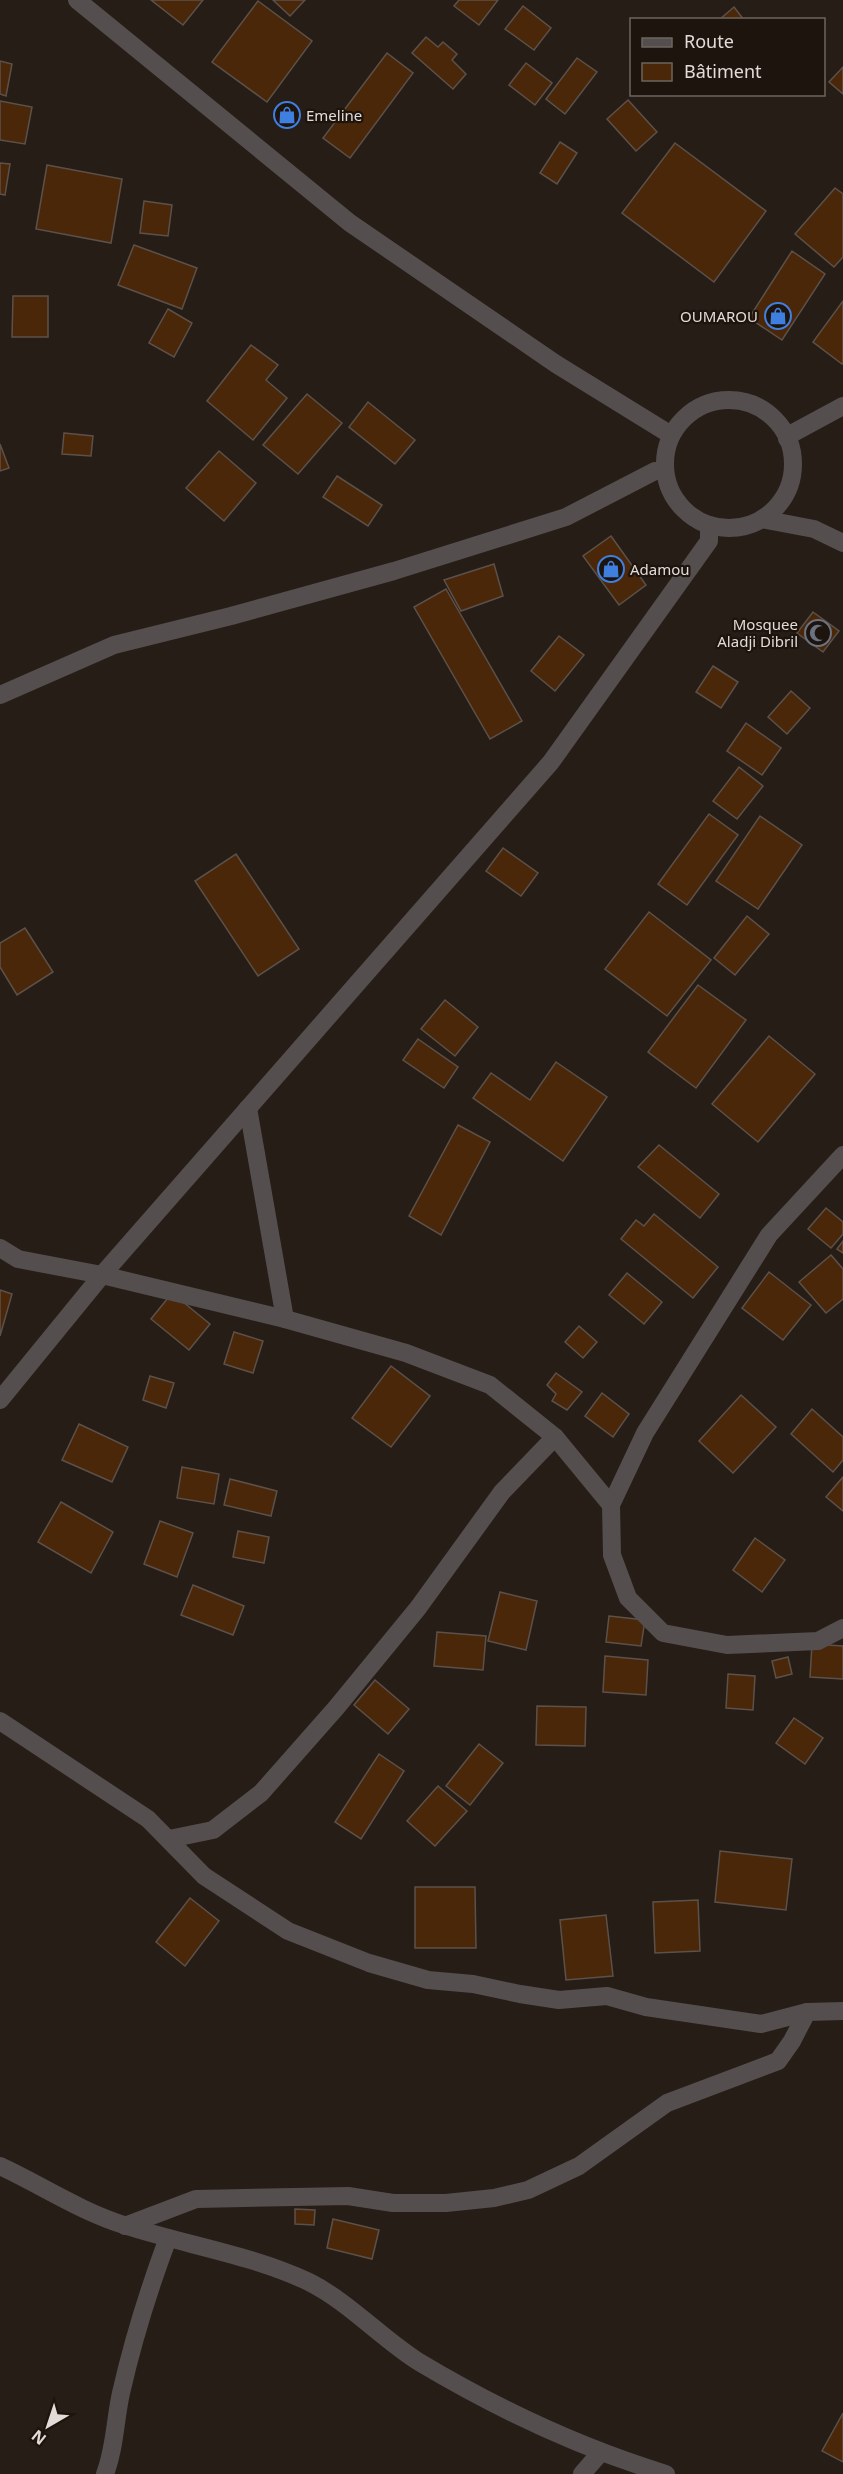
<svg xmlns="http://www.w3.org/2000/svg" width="843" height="2474" font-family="'Noto Sans',sans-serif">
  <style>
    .building { fill: #4a2708; stroke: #5c514a; stroke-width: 1.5 }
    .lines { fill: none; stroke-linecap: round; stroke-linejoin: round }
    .minor { stroke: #544e4e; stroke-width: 18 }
    .tertiary { stroke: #544e4e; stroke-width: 18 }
    .labels { text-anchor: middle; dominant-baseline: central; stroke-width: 4.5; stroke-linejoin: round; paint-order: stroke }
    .poi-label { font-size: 15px; fill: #e2dbd7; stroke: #1d140e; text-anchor: start }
  </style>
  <rect width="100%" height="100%" fill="#261d17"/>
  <!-- building -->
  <g class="building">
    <polygon points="151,0 203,0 183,25"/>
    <polygon points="273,0 305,0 290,16"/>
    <polygon points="459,0 498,0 479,25 454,6"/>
    <polygon points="258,1 312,41 267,102 212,62"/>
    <polygon points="523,6 551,28 534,50 505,29"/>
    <polygon points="734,7 744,20 719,20"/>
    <polygon points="426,37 438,47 443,42 457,54 452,60 466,74 453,89 412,53"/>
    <polygon points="387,53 413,73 350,158 323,138"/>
    <polygon points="577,58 597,72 565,114 546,99"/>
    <polygon points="0,61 12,64 6,96 0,94"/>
    <polygon points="526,63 552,83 535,105 509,85"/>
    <polygon points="843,67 843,94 829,82"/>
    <polygon points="628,100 657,132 636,151 607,119"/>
    <polygon points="0,101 32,107 25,144 0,140"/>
    <polygon points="560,142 577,153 557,184 540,173"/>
    <polygon points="675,143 766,211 714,282 622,213"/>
    <polygon points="0,163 10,164 5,195 0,194"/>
    <polygon points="47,165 122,179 111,243 36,229"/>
    <polygon points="835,188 843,194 843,257 834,267 795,234"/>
    <polygon points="144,201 172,205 168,236 140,233"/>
    <polygon points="134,245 197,268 182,309 118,285"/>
    <polygon points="792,251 825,274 782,340 749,318"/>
    <polygon points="13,296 48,296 48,337 12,337"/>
    <polygon points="843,301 843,363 842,364 813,342"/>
    <polygon points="168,309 192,323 174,357 149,343"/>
    <polygon points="251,345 278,365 266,380 287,398 253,440 207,401"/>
    <polygon points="307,394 342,423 298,474 263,445"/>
    <polygon points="368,402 415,440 395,464 349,427"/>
    <polygon points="64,433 93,436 91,456 62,454"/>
    <polygon points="0,444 9,468 0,471"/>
    <polygon points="219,451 256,483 224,521 186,488"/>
    <polygon points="337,476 382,505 368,526 323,497"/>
    <polygon points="611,536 646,585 619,605 583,556"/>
    <polygon points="494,564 503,596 461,611 444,580"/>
    <polygon points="446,589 522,721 490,739 414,607"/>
    <polygon points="813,612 839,631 823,652 797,633"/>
    <polygon points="559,636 584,655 555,691 531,671"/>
    <polygon points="713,666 738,682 721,708 696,692"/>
    <polygon points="791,691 810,708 787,734 768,717"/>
    <polygon points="746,723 781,748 762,775 727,751"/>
    <polygon points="739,767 763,786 737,819 713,801"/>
    <polygon points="709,814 738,835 687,905 658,884"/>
    <polygon points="760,816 802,845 758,909 716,881"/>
    <polygon points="503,848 538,873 521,896 486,871"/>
    <polygon points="236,854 299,949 258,976 195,881"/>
    <polygon points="649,912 711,960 667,1016 605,969"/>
    <polygon points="747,916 769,934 735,975 714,958"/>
    <polygon points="25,928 53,972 17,995 0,967 0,943"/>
    <polygon points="698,985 746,1020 696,1088 648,1052"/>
    <polygon points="445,1000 478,1027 455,1056 421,1029"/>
    <polygon points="769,1036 815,1074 758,1142 712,1104"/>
    <polygon points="418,1039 458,1067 444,1088 403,1060"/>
    <polygon points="556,1062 607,1097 563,1161 473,1098 491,1073 530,1100"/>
    <polygon points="458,1125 490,1142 441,1235 409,1216"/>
    <polygon points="659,1145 719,1194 700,1218 638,1167"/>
    <polygon points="826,1208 843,1222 843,1234 831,1248 808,1229"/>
    <polygon points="654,1214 718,1267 693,1298 621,1239 636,1220 644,1226"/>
    <polygon points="843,1241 843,1253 837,1249"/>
    <polygon points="831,1255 843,1269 843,1299 826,1313 799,1282"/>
    <polygon points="769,1272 811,1305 783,1340 742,1308"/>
    <polygon points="627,1273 662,1302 644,1324 609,1295"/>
    <polygon points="0,1290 12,1294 0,1336"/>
    <polygon points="172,1293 210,1324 189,1350 151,1319"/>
    <polygon points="579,1326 597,1342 583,1358 565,1342"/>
    <polygon points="234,1332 263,1341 253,1373 224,1364"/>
    <polygon points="391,1366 430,1396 391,1447 352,1418"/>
    <polygon points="556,1373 582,1392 567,1410 552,1401 556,1394 547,1385"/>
    <polygon points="150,1376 174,1383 166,1408 143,1400"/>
    <polygon points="602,1393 629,1414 613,1437 585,1416"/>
    <polygon points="741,1395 776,1427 733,1473 699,1441"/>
    <polygon points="812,1409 843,1437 843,1460 833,1472 791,1434"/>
    <polygon points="79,1424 128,1447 112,1482 62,1460"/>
    <polygon points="182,1467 219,1474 214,1504 177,1498"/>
    <polygon points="843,1477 843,1511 826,1497"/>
    <polygon points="230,1479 277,1491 271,1516 224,1505"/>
    <polygon points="61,1502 113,1532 91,1573 38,1542"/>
    <polygon points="160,1521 193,1533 177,1577 144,1564"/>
    <polygon points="238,1531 269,1537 264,1563 233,1557"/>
    <polygon points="755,1538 785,1560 762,1592 733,1570"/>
    <polygon points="193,1585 244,1606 233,1635 181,1615"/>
    <polygon points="500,1592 537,1601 526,1650 488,1641"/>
    <polygon points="609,1616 645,1620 641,1646 606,1642"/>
    <polygon points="437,1632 486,1636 483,1670 434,1666"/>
    <polygon points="812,1644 843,1646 843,1679 810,1677"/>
    <polygon points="605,1656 648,1660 646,1695 603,1692"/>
    <polygon points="788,1657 792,1674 776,1678 772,1661"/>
    <polygon points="728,1674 755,1676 753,1710 726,1708"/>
    <polygon points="375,1680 409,1709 388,1734 354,1705"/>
    <polygon points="537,1706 586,1707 585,1746 536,1745"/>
    <polygon points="794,1718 823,1738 805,1764 776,1743"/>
    <polygon points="479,1744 503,1763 470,1805 446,1786"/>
    <polygon points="379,1754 404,1771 361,1839 335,1822"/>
    <polygon points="438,1786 467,1811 435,1846 407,1821"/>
    <polygon points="720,1851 792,1859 786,1910 715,1902"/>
    <polygon points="415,1887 475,1887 476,1948 415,1948"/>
    <polygon points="190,1898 219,1921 185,1966 156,1942"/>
    <polygon points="698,1900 700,1951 655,1953 653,1902"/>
    <polygon points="606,1915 613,1976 566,1980 560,1920"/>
    <polygon points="295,2209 315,2210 314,2225 295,2224"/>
    <polygon points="333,2219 379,2230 372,2259 327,2248"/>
    <polygon points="843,2413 843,2462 822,2451"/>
  </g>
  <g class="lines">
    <!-- minor -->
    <g class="minor">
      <polyline points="248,1108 285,1319"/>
      <polyline points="843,1155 769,1235 645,1433 611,1505 612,1555 628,1598 663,1633 727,1645 818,1641 843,1628"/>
      <polyline points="0,1248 18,1259 102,1275 285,1319 406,1353 490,1385 555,1437 611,1505"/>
      <polyline points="0,1400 102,1275 551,762 709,541 709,525"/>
      <polyline points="0,1721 148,1819 204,1876 288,1931 369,1963 428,1980 473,1984 520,1994 559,2000 607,1996 646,2007 761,2024 807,2012 843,2011"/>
      <polyline points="169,1839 213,1830 261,1793 336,1708 418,1608 502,1492 555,1437"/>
      <path d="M0,2166C43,2186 81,2212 127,2226C186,2245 252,2255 309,2282C349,2302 381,2338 419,2362C496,2408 581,2448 666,2474"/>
      <polyline points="125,2226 196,2199 348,2196 393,2203 446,2203 494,2198 528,2190 579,2166 667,2103 778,2061 792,2041 807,2012"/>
      <path d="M105,2474C115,2448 115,2420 121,2393C133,2340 149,2289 168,2238"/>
      <polyline points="582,2474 601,2452"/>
    </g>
    <!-- tertiary -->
    <g class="tertiary">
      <polyline points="77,0 350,223 556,364 671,435"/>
      <circle cx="729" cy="464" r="64"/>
      <polyline points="787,439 793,433 843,406"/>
      <polyline points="762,519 814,529 843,543"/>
      <polyline points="0,695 114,645 231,616 394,571 566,517 655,471 665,471"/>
    </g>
  </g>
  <!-- icons -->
  <defs>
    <symbol id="shop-ring" viewBox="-11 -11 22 22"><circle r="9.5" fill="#1d140e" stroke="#3f7fe0" stroke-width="1.5"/><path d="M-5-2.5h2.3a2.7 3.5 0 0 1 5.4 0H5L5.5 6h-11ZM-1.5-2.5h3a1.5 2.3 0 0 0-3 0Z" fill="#3f7fe0"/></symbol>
    <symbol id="mosque-ring" viewBox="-11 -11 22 22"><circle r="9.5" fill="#1d140e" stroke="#6b7280" stroke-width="1.5"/><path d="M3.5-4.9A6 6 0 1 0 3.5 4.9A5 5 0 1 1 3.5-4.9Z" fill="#6b7280"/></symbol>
  </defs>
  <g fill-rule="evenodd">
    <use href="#shop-ring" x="272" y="100" width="30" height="30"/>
    <use href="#shop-ring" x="763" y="301" width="30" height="30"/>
    <use href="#shop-ring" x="596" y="554" width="30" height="30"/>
    <use href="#mosque-ring" x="803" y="618" width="30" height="30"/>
  </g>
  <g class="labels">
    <!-- poi labels -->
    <g class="poi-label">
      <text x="306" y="115">Emeline</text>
      <text x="758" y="316" text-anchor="end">OUMAROU</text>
      <text x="630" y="569">Adamou</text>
      <text x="798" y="624" text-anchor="end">Mosquee<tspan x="798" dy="17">Aladji Dibril</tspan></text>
    </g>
  </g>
  <!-- legend -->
  <rect x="630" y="18" width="195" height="78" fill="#1d140e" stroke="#6c645e" stroke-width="1.5"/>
  <rect x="642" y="38" width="30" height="9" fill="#544e4e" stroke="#6c645e" stroke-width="1.5"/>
  <text x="684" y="48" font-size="18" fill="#e2dbd7">Route</text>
  <rect x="642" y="63" width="30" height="18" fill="#4a2708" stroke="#6c645e" stroke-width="1.5"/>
  <text x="684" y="78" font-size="18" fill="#e2dbd7">Bâtiment</text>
  <!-- north arrow -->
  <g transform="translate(48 2426) rotate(219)" stroke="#1d140e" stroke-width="4.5" paint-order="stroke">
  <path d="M0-4.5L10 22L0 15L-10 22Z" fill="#e2dbd7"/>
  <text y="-9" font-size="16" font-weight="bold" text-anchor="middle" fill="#e2dbd7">N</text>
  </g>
</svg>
